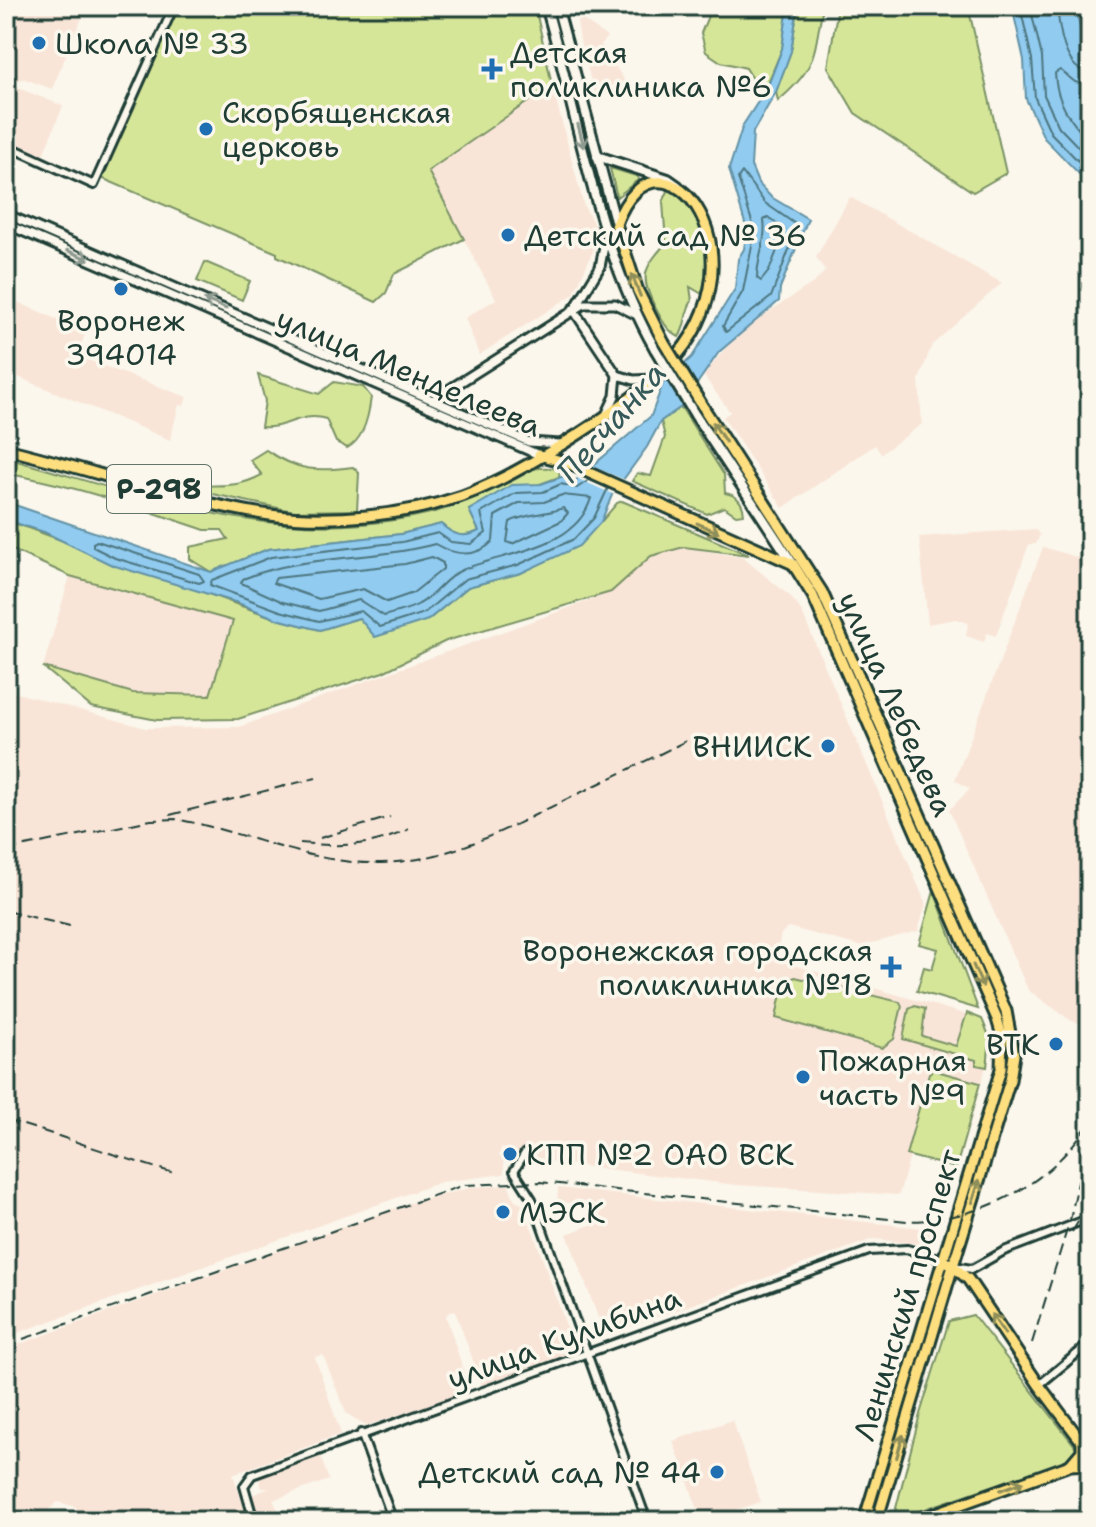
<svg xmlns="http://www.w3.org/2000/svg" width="1096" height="1527" font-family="'Shantell Sans',sans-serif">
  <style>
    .built { fill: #f9e5d8 }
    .green { fill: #d6e699; stroke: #7a9266; stroke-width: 2 }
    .water { fill: #91cbf0; stroke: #6392a5; stroke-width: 2 }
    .pier { fill: #fbf7ec }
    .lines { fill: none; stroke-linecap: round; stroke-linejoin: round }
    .shore { stroke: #4d767f; stroke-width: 2 }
    .minor-casing { stroke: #1f3d34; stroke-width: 12 }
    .tertiary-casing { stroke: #1f3d34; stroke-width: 13 }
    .secondary-casing { stroke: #1f3d34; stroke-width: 14 }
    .primary-casing { stroke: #1f3d34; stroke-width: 15 }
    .trunk-casing { stroke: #1f3d34; stroke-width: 15 }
    .minor { stroke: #fbf7ec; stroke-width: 6 }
    .tertiary { stroke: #fbf7ec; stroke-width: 7 }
    .secondary { stroke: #fbf7ec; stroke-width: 8 }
    .primary { stroke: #fedf80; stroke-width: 9 }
    .trunk { stroke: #fedf80; stroke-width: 9 }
    .rail { stroke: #1f3d34; stroke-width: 2; stroke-dasharray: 12 6; stroke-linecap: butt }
    .secondary-bridge-casing { stroke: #1f3d34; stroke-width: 14; stroke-linecap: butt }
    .trunk-bridge-casing { stroke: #1f3d34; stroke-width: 15; stroke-linecap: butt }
    .secondary-bridge { stroke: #fbf7ec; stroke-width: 8 }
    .trunk-bridge { stroke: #fedf80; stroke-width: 9 }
    .oneway { stroke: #8d9a90 }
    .oneway2 { stroke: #8e8e5a }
    .poi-dot { fill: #1f6fb2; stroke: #fbf7ec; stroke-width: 3 }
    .labels { text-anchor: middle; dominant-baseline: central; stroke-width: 7; stroke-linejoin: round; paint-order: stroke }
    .shield { fill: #fbf7ec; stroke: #61756b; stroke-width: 2 }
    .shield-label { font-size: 28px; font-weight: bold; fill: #1f3d34 }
    .poi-label { font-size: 30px; fill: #1f3d34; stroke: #fbf7ec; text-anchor: start }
    .street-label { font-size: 30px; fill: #1f3d34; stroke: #fbf7ec }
    .water-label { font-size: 32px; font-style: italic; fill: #36595a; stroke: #fbf7ec }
  </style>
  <rect width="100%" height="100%" fill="#fbf7ec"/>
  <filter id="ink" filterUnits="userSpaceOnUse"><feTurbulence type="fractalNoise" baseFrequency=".0125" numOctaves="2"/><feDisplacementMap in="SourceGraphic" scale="16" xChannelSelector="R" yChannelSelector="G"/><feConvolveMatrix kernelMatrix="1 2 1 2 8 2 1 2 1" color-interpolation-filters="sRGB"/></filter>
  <g filter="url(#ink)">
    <!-- built -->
    <g class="built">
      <polygon points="6,6 87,6 52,89 25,79 6,81"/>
      <polygon points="583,20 607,37 601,44 627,84 594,92 580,41 577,21"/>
      <polygon points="6,83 63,106 43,155 6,138"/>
      <polygon points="552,85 584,206 598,232 597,242 574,294 479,355 465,318 496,299 427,171"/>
      <polygon points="850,197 1002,283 932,345 919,380 922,424 881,454 875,445 783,508 723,417 730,412 703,375 741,330 816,281 825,271 816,257"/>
      <polygon points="6,297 86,332 77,356 187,397 184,406 179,405 170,440 6,372"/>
      <polygon points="1035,529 1040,535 1036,544 1029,544 996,636 987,633 984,642 966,636 968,623 956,619 928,624 919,537"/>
      <polygon points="684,547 742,557 790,596 801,610 926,904 918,931 860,946 788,927 781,934 776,960 982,1019 990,1038 988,1060 957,1165 911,1152 899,1195 736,1185 557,1163 501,1148 499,1156 504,1159 504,1174 441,1182 6,1337 6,690 146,728 239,727 610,593 651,556"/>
      <polygon points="1043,547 1090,561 1090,1027 1070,1020 1028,990 949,810 970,789 955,780"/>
      <polygon points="70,576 233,621 210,695 133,693 43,667"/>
      <polygon points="509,1185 514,1199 524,1206 575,1351 482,1385 455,1311 449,1312 446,1316 470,1391 366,1426 346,1413 323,1355 315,1357 341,1434 233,1474 248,1521 81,1521 76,1507 58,1502 35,1521 6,1521 6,1399 13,1397 6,1377 6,1349 410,1203 473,1187"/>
      <polygon points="558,1188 931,1229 929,1245 873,1239 605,1336 567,1234 598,1222 602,1206 557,1202"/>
      <polygon points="732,1420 761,1502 702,1521 673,1441"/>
      <polygon points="320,1455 329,1480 273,1500 281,1516 282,1512 293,1508 297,1519 259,1521 250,1496 269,1488 262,1488 258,1477"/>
    </g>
    <!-- green -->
    <g class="green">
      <polygon points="176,6 535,6 552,85 428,171 464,239 394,274 386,293 376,302 277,256 277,253 99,177"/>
      <polygon points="712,6 788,6 782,49 763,95 746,68 721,62 706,52 701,33"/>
      <path d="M798,6H823C813,55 818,67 778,101L776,92L791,51Z"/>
      <polygon points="838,6 968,6 1006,173 973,192 855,113 828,67"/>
      <polygon points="610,168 636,176 639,179 617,197"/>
      <path d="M669,189C691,194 706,229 709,250C710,263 704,281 702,294L690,287L692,301C684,312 687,325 679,337C667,331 662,320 656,309C639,277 643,269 666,243L663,202Z"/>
      <polygon points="205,262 250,281 242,300 197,281"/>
      <path d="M258,375L319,394L334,382L363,387L371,397C369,414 364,440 347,448L336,442L326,419C301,411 284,430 261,427L265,401Z"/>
      <path d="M681,407L724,475L725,493C737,495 743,502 744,514L736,515L724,507L707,514L632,481L637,473L651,476L665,437L661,421Z"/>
      <path d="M266,450C297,471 316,472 353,467L359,473L357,510L292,511L185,488C217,482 231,491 262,475L250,460Z"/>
      <path d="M6,458C132,492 261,543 394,520C415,517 439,512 459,504C490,491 525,459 560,470L559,477L469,510L479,531C463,539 453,535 441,524L401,534L268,549L211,572L190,559V547L228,539L222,530H205C143,509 79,487 15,475Z"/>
      <polygon points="622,501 749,555 684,547 651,556 611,592 446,641 383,672 238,719 157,720 91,707 43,667 133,693 210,695 233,621 70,576 6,547 6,520 277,619 320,630 359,618 428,620 468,587 521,573 601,522 617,503"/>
      <polygon points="934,891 978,1009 917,991 924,967 932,969 938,949 919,944"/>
      <polygon points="795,977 900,1002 902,1006 894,1039 882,1048 776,1018 783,983"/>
      <polygon points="915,1006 925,1009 922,1036 956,1046 967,1013 982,1019 990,1038 987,1067 976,1065 976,1060 903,1039 909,1009"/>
      <polygon points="933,1070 980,1083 956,1168 906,1155 929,1073"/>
      <polygon points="973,1315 1078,1450 1073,1458 893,1520 920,1414 949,1321"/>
    </g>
    <!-- water -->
    <g class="water">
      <path d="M788,6H798L791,51L776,92L753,132L751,166L758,183L771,197L808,219L780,288L779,301L719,352L681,407L661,421L647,447L612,495L601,522L579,546L521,573L468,587L428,620L375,637L359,618L320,630L277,619L238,603L112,565L44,532L6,520V502L211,572L268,549L401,534L441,524C453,535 463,539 479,531L469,510L512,485L541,484L564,476L576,480L651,416L663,383L692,357L735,289L738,259L744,249L747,230L729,169L743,125L767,88L782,49Z"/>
      <polygon points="1012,6 1075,6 1090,70 1090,185 1044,138 1026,99 1024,60"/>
    </g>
    <!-- pier -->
    <polygon class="pier" points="589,465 628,481 617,496 563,472 575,476"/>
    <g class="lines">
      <!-- shore -->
      <g class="shore">
        <polyline points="1020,6 1032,59 1035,98 1051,133 1090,173"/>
        <polyline points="1030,6 1042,57 1044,95 1059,127 1090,159"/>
        <path d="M1057,6C1059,28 1064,71 1090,73"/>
        <path d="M1090,85L1075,82L1060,70L1055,73C1056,102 1070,121 1090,142"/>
        <polygon points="742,172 765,203 798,226 771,297 726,332 723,326 743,291 755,231 738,178"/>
        <path d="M768,217L785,230L769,271L761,281L757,278C757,258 767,241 764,220Z"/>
        <polyline points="589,480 577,488 561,484 543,492 516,493 481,513 486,533 471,544 451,542 438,533 402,542 271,557 212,580 210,585 280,611 319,621 361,611 380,627 424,613 465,579 518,565 574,539 594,518 608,488"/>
        <path d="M562,495L591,498C576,550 504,552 462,570C445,577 435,596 419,604C409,610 395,612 384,616L359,600L319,611L283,602L241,583L243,579C304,554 371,561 435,544C454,555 476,559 493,541L495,516L519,503L544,502Z"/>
        <path d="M563,508L568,513L561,521L512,544L507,542L510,522C527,513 545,515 563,508Z"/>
        <polygon points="97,541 199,574 204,581 199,583 115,558 93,547 93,543"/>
        <polygon points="432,557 443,563 443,569 413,593 387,602 363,589 319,599 273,583 276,578 405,564"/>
      </g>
      <defs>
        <g id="minor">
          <polyline points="6,145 94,185 174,6"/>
          <polyline points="525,1153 514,1171 532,1199 647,1521"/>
          <polyline points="953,1266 972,1269 1004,1251 1090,1218"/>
          <polyline points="1039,1385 1090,1343"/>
          <polyline points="361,1433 393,1521"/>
          <polyline points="254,1521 244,1486 252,1475 869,1251 907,1249 942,1259"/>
        </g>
        <g id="tertiary">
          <polyline points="6,214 529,442 560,444"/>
          <polyline points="6,224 539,455"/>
          <polyline points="577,305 600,267 606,236"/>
          <polyline points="573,309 617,375 615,396 606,415"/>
          <polyline points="617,375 634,380 653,379"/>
          <polyline points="434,399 584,304 615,304 635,314"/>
        </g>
        <g id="secondary">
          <path d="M546,6C579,120 596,245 655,349"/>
          <polyline points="557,6 616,224"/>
          <polyline points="597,156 668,179 678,186"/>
          <polyline points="695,415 793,564"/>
        </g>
        <polyline id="primary" points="877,1521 953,1266"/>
        <g id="trunk">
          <polyline points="703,407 822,592 1006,1011 1014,1055 1010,1080 953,1266"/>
          <path d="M6,449C94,470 181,502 270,515C330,523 404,516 462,496C517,476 613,416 657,376C783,264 660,105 616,224L638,291L664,343"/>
          <polyline points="539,455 565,462 793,564 813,596 997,1019 1002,1036 1001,1069 864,1521"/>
          <polyline points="949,1263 968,1279 1039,1385 1082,1442 1082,1451 1070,1465"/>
          <polyline points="914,1521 1070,1465 1090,1464"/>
        </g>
      </defs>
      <!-- minor casing -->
      <use href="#minor" class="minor-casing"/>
      <!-- tertiary casing -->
      <use href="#tertiary" class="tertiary-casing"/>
      <!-- secondary casing -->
      <use href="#secondary" class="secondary-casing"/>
      <!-- primary casing -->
      <use href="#primary" class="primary-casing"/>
      <!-- trunk casing -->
      <use href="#trunk" class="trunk-casing"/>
      <!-- minor -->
      <use href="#minor" class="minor"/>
      <!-- tertiary -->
      <use href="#tertiary" class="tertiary"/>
      <!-- secondary -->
      <use href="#secondary" class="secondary"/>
      <!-- primary -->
      <use href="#primary" class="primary"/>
      <!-- trunk -->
      <use href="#trunk" class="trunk"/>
      <!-- rail -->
      <g class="rail">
        <polyline points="170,815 316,778"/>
        <polyline points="320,838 390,817"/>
        <path d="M300,843C340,847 373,847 409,829"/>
        <path d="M6,850L151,820L175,819C234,829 292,856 352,862C431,870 497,834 565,800C609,779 652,758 696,736"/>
        <polyline points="6,911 70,926"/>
        <path d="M6,1120C63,1136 117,1157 174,1173"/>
        <polyline points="1072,1232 1090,1202"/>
        <polyline points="1032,1343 1070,1220 1089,1132"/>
        <path d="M6,1345L464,1185L540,1182L907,1221C983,1220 1048,1186 1090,1122"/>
      </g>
      <defs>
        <polyline id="secondary-bridge" points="655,349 695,415"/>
        <polyline id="trunk-bridge" points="664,343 703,407"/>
      </defs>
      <!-- secondary-bridge casing -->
      <use href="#secondary-bridge" class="secondary-bridge-casing"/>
      <!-- trunk-bridge casing -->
      <use href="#trunk-bridge" class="trunk-bridge-casing"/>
      <!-- secondary-bridge -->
      <use href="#secondary-bridge" class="secondary-bridge"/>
      <!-- trunk-bridge -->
      <use href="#trunk-bridge" class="trunk-bridge"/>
    </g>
    <!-- one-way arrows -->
    <defs><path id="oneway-shaft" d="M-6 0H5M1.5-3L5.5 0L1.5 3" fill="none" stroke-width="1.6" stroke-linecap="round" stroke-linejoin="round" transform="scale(2)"/></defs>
    <g class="oneway">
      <use href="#oneway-shaft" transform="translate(581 136) rotate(75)"/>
      <use href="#oneway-shaft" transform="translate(78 255) rotate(23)"/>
      <use href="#oneway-shaft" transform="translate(215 304) rotate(-157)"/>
    </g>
    <g class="oneway2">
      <use href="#oneway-shaft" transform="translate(636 285) rotate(-111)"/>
      <use href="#oneway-shaft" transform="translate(719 432) rotate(-123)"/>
      <use href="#oneway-shaft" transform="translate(708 528) rotate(24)"/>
      <use href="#oneway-shaft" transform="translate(978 976) rotate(66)"/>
      <use href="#oneway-shaft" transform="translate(976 1191) rotate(-73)"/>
      <use href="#oneway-shaft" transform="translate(998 1324) rotate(-124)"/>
      <use href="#oneway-shaft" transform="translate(900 1446) rotate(-74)"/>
      <use href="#oneway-shaft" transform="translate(1012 1486) rotate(-20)"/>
    </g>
  </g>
  <!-- markers -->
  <g class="poi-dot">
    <circle cx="39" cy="43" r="8"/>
    <path d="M488 57h8v8h8v8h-8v8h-8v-8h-8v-8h8z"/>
    <circle cx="206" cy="129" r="8"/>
    <circle cx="508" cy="235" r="8"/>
    <circle cx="121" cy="289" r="8"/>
    <circle cx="828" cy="746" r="8"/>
    <path d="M887 955h8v8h8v8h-8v8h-8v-8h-8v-8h8z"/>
    <circle cx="1056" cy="1044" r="8"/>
    <circle cx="803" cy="1077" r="8"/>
    <circle cx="510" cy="1154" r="8"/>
    <circle cx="503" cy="1212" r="8"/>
    <circle cx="717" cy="1472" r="8"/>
  </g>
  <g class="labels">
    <!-- shield labels -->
    <rect class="shield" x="107" y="465" width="104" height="48" rx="6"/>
    <g class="shield-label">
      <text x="159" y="489">Р-298</text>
    </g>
    <!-- poi labels -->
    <g class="poi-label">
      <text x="55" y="43">Школа № 33</text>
      <text x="510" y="52">Детская<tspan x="510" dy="34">поликлиника №6</tspan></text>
      <text x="222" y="112">Скорбященская<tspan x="222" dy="34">церковь</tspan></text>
      <text x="524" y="235">Детский сад № 36</text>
      <text x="121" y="320" text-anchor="middle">Воронеж<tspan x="121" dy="34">394014</tspan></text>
      <text x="812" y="746" text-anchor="end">ВНИИСК</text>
      <text x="873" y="950" text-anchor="end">Воронежская городская<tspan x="873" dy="34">поликлиника №18</tspan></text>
      <text x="1040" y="1044" text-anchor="end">ВТК</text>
      <text x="819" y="1060">Пожарная<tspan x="819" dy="34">часть №9</tspan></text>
      <text x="526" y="1154">КПП №2 ОАО ВСК</text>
      <text x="519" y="1212">МЭСК</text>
      <text x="701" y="1472" text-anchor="end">Детский сад № 44</text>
    </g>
    <!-- street labels -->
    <g class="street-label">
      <text transform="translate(409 372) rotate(23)">улица Менделеева</text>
      <text transform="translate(896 704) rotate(66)">улица Лебедева</text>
      <text transform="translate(907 1295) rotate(-73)">Ленинский проспект</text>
      <text transform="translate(564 1338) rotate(-20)">улица Кулибина</text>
    </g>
    <!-- water labels -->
    <g class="water-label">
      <text transform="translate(611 422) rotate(-49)">Песчанка</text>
    </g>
  </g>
  <!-- margin -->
  <rect width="1096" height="1527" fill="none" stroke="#fbf7ec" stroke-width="32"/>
  <rect x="16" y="16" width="1064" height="1495" fill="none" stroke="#1f3d34" stroke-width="3" filter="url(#ink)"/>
</svg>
